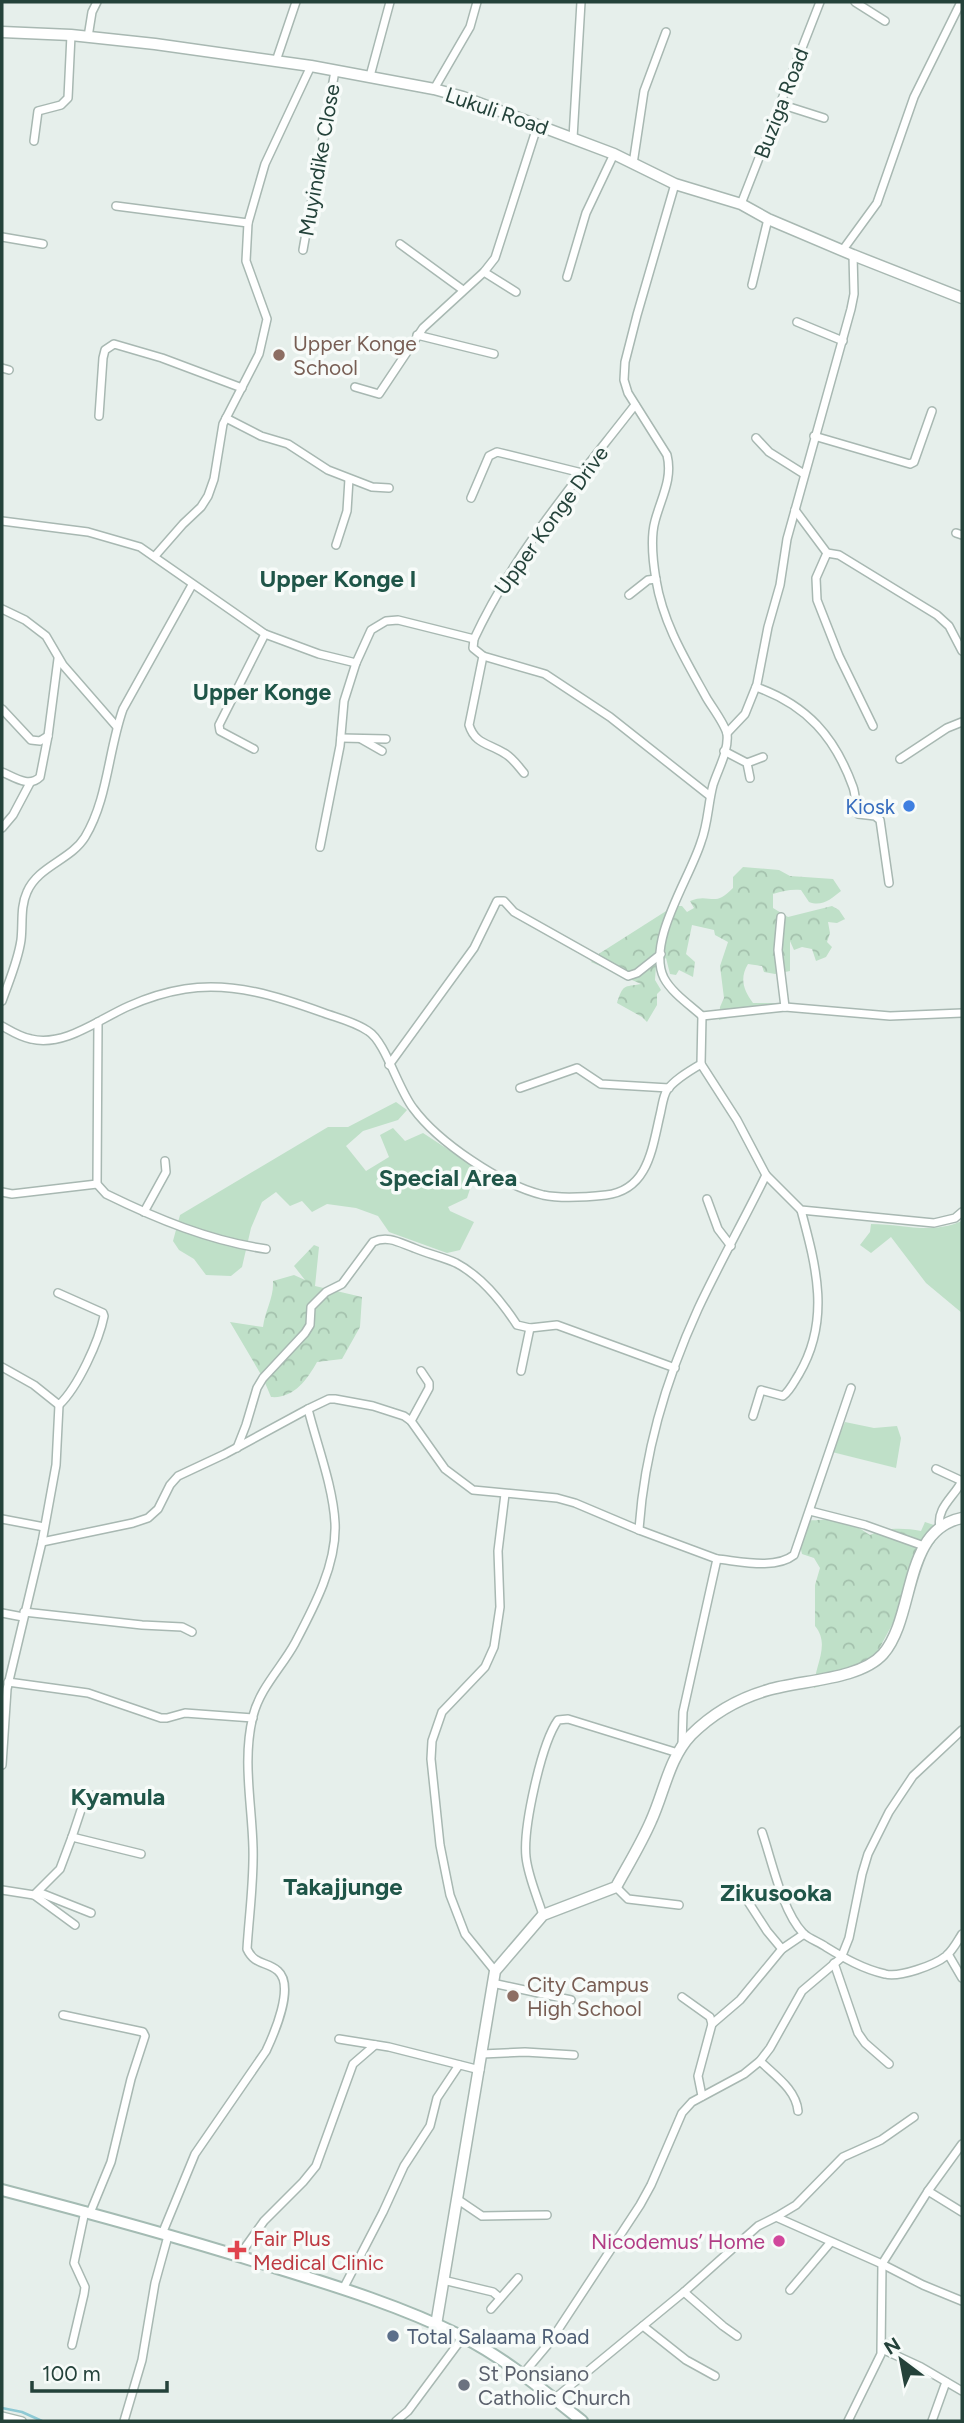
<svg xmlns="http://www.w3.org/2000/svg" width="964" height="2423" font-family="Figtree,sans-serif">
  <style>
    .grass { fill: #bfe0c8 }
    .forest { fill: url(#forest-crowns) }
    .lines { fill: none; stroke-linecap: round; stroke-linejoin: round }
    .stream { stroke: #8ec9d4; stroke-width: 2.5 }
    .minor-casing { stroke: #a8b8b2; stroke-width: 10 }
    .tertiary-casing { stroke: #a8b8b2; stroke-width: 13 }
    .secondary-casing { stroke: #a4bbb3; stroke-width: 14 }
    .minor { stroke: #fff; stroke-width: 7 }
    .tertiary { stroke: #fff; stroke-width: 10 }
    .secondary { stroke: #fff; stroke-width: 10 }
    .education-dot { fill: #8d6e63; stroke: #f7fbf9; stroke-width: 2.5 }
    .shop-dot { fill: #3f7fe0; stroke: #f7fbf9; stroke-width: 2.5 }
    .hotel-dot { fill: #d1479c; stroke: #f7fbf9; stroke-width: 2.5 }
    .health-dot { fill: #e0444e; stroke: #f7fbf9; stroke-width: 2.5 }
    .service-dot { fill: #5c6f8a; stroke: #f7fbf9; stroke-width: 2.5 }
    .worship-dot { fill: #6b7280; stroke: #f7fbf9; stroke-width: 2.5 }
    .labels { text-anchor: middle; dominant-baseline: central; stroke-width: 7; stroke-linejoin: round; paint-order: stroke }
    .street-label { font-size: 21px; fill: #24423a; stroke: #f7fbf9 }
    .education-label { font-size: 21px; fill: #785e54; stroke: #f7fbf9; text-anchor: start }
    .shop-label { font-size: 21px; fill: #366cbe; stroke: #f7fbf9; text-anchor: end }
    .health-label { font-size: 21px; fill: #be3a42; stroke: #f7fbf9; text-anchor: start }
    .hotel-label { font-size: 21px; fill: #b23c85; stroke: #f7fbf9; text-anchor: end }
    .service-label { font-size: 21px; fill: #4e5e75; stroke: #f7fbf9; text-anchor: start }
    .worship-label { font-size: 21px; fill: #5b616d; stroke: #f7fbf9; text-anchor: start }
    .neighbourhood-label { font-size: 23px; font-weight: bold; fill: #1f5548; stroke: #f7fbf9 }
    .quarter-label { font-size: 24px; font-weight: bold; fill: #1f5548; stroke: #f7fbf9 }
  </style>
  <defs>
    <pattern id="forest-crowns" width="20" height="18" patternUnits="userSpaceOnUse" patternTransform="scale(1.75)"><rect width="20" height="18" fill="#bfe0c8"/><path d="M2 6a3 3 0 1 1 6 0M12 15a3 3 0 1 1 6 0" fill="none" stroke="#a4c1ad"/></pattern>
  </defs>
  <rect width="100%" height="100%" fill="#e6efeb"/>
  <!-- grass -->
  <g class="grass">
    <polygon points="396,1102 407,1110 398,1120 363,1131 346,1146 366,1171 389,1157 380,1135 393,1128 405,1141 423,1133 481,1171 471,1186 467,1198 448,1207 450,1211 474,1222 460,1250 447,1253 389,1232 378,1216 356,1208 327,1204 312,1212 302,1201 290,1206 276,1192 262,1202 251,1228 242,1267 231,1276 206,1275 194,1259 179,1250 173,1241 180,1215 328,1127 348,1127"/>
    <path d="M962,1221V1313L926,1283L891,1237L871,1253L860,1245L870,1232L871,1224C905,1224 929,1235 962,1221Z"/>
    <polygon points="845,1422 874,1428 897,1426 901,1438 896,1468 832,1452"/>
  </g>
  <!-- forest -->
  <g class="forest">
    <path d="M743,867L779,870L790,876L833,879L841,891C831,899 822,907 809,902L801,890C791,889 783,891 773,894V908L788,917L832,906L839,910L845,919L837,923L828,922L830,933L827,942L832,947L826,957L816,961L812,949L802,947L794,950L790,941V971L775,974L764,972L762,966L748,964C739,979 744,991 753,1003H782L775,1012L745,1014L719,1020L720,1007L724,998L720,966L728,942L715,935L714,930L692,925L686,954L695,962L693,977L679,970L676,975L670,974L666,958L656,965L655,980L661,990L657,994V1005L647,1022L642,1017L617,1003C623,984 624,987 641,984L591,962L597,955L674,906H682L687,912L694,908L690,901C711,892 713,909 733,888V877Z"/>
    <path d="M314,1245L319,1247L315,1286L362,1297L360,1327L342,1359L317,1362C307,1380 293,1399 271,1397L263,1378L230,1322L263,1327C265,1310 274,1298 273,1281L294,1275L305,1280L294,1266Z"/>
    <path d="M804,1519C815,1522 821,1519 833,1519C846,1519 859,1528 870,1535C886,1527 904,1528 921,1531L925,1522L934,1525L935,1542L927,1551H916L910,1570L911,1589L878,1651L846,1677L814,1688C814,1666 831,1645 815,1626V1585L820,1568L814,1558L802,1554C799,1541 796,1530 804,1519Z"/>
  </g>
  <g class="lines">
    <!-- stream -->
    <polyline class="stream" points="2,2408 22,2412 42,2421"/>
    <defs>
      <g id="minor">
        <polyline points="855,2 885,21"/>
        <polyline points="88,37 92,12 97,2"/>
        <polyline points="276,61 296,2"/>
        <polyline points="370,76 390,2"/>
        <polyline points="434,89 470,27 477,2"/>
        <polyline points="780,104 824,118"/>
        <polyline points="573,138 581,2"/>
        <polyline points="34,141 38,111 61,105 68,98 71,35"/>
        <polyline points="633,164 644,91 666,32"/>
        <polyline points="741,204 820,2"/>
        <polyline points="116,206 248,223"/>
        <polyline points="2,237 43,244"/>
        <polyline points="400,244 463,290"/>
        <polyline points="303,250 335,71"/>
        <polyline points="842,251 877,203 914,97 961,2"/>
        <polyline points="484,272 516,292"/>
        <polyline points="567,277 586,213 614,154"/>
        <polyline points="752,285 768,219"/>
        <polyline points="797,322 843,341"/>
        <polyline points="417,335 494,354"/>
        <polyline points="2,368 9,370"/>
        <polyline points="355,387 379,394 423,328 484,272 495,258 538,124"/>
        <polyline points="99,416 103,358 105,350 114,344 162,358 242,388"/>
        <polyline points="226,418 261,436 288,444 328,470 372,487 389,488"/>
        <polyline points="814,436 910,464 914,462 932,411"/>
        <polyline points="756,438 769,452 804,474"/>
        <polyline points="471,498 489,456 497,452 582,473"/>
        <polyline points="795,510 827,553 839,555 937,615 949,626 962,651"/>
        <polyline points="2,521 88,532 140,547 265,634 319,654 356,663"/>
        <polyline points="956,533 962,535"/>
        <polyline points="336,545 347,511 349,479"/>
        <polyline points="827,553 816,578 817,600 839,656 873,726"/>
        <polyline points="155,556 183,524 201,507 208,496 214,479 223,424 259,354 267,319 246,261 248,223 265,164 311,66"/>
        <polyline points="629,595 648,580 656,579"/>
        <polyline points="2,609 25,620 46,636 63,665 117,727"/>
        <polyline points="483,656 545,674 610,717 710,796"/>
        <path d="M756,687C807,705 835,737 853,787C856,795 855,805 858,814L875,816L880,820L889,883"/>
        <polyline points="2,709 31,740 40,741 48,736"/>
        <polyline points="727,733 745,714 757,684 768,627 780,585 787,539 851,309 854,294 853,255"/>
        <polyline points="341,738 386,739"/>
        <polyline points="361,739 382,751"/>
        <polyline points="254,749 220,731 219,725 265,634"/>
        <polyline points="724,751 747,763 750,778"/>
        <polyline points="900,759 947,728 962,722"/>
        <polyline points="747,763 763,757"/>
        <path d="M2,772C14,777 29,788 40,777L48,736L58,659"/>
        <path d="M524,773C518,766 512,757 504,753C488,743 475,744 469,725L483,656L473,648L474,639C515,551 576,481 635,405"/>
        <polyline points="2,828 13,815 30,783"/>
        <polyline points="320,847 340,746 344,701 356,663 371,630 386,621 398,620 474,639"/>
        <polyline points="781,917 778,950 785,1007"/>
        <path d="M2,1001C9,981 18,961 21,940C23,924 20,907 27,892C38,866 71,860 85,837C108,799 108,751 123,709L192,585"/>
        <polyline points="702,1016 785,1007 890,1016 962,1013"/>
        <path d="M98,1022L97,1184L106,1194C157,1219 210,1241 266,1249"/>
        <path d="M2,1026C11,1031 20,1037 31,1039C65,1047 99,1019 129,1006C147,998 166,992 185,989C232,981 280,997 324,1013C338,1018 355,1022 368,1031C385,1041 398,1089 413,1108C438,1142 501,1185 543,1195C562,1199 587,1197 606,1195C648,1190 652,1149 660,1115C662,1107 663,1096 667,1090C675,1079 690,1071 701,1064L702,1016C690,1005 672,993 664,978C646,942 690,878 701,842C708,824 708,804 713,785C718,769 729,751 727,734C725,724 711,706 706,697C685,659 663,623 656,580C653,562 650,539 655,521C661,498 673,479 667,455L628,393L624,380L625,362L637,315L675,184"/>
        <polyline points="389,1065 474,948 497,901 504,901 514,912 628,976 637,973 661,954"/>
        <polyline points="520,1088 577,1068 601,1084 669,1088"/>
        <polyline points="766,1175 801,1210 934,1223 955,1218 962,1212"/>
        <polyline points="2,1192 12,1194 97,1184"/>
        <polyline points="707,1199 718,1229 731,1246"/>
        <polyline points="144,1212 166,1172 165,1161"/>
        <path d="M2,1367L34,1385L59,1405C78,1387 99,1341 104,1316L103,1313L58,1293"/>
        <polyline points="521,1371 530,1328"/>
        <path d="M753,1416L761,1390L783,1396C790,1391 794,1382 799,1374C831,1320 816,1266 801,1210"/>
        <polyline points="411,1421 429,1388 429,1383 421,1371"/>
        <path d="M237,1448L246,1425L257,1388L263,1378L305,1333L310,1325L311,1307L326,1292L342,1284L373,1242C388,1235 400,1243 414,1248C428,1254 443,1257 456,1263C481,1276 502,1302 517,1325L530,1328L557,1325L675,1368"/>
        <path d="M936,1469L962,1481C954,1497 936,1508 940,1527"/>
        <polyline points="810,1511 865,1525 924,1546"/>
        <polyline points="2,1519 44,1527"/>
        <path d="M639,1530C644,1454 666,1379 698,1309C719,1264 744,1220 766,1175L737,1120L701,1064"/>
        <polyline points="42,1542 133,1523 148,1518 158,1509 170,1485 178,1476 225,1454 308,1409"/>
        <path d="M717,1559C739,1561 775,1570 794,1555L851,1388"/>
        <polyline points="24,1612 142,1625 182,1627 192,1632"/>
        <polyline points="2,1613 23,1617"/>
        <polyline points="8,1682 88,1693 161,1718 167,1718 185,1713 253,1718"/>
        <polyline points="2,1765 7,1689 42,1542 56,1465 59,1405"/>
        <path d="M762,1832C772,1861 782,1911 803,1933C809,1939 819,1942 826,1947C844,1958 863,1969 885,1974C899,1978 935,1965 946,1956C953,1950 957,1942 962,1934"/>
        <polyline points="72,1837 85,1798 88,1795 129,1800"/>
        <polyline points="616,1887 628,1899 679,1905"/>
        <polyline points="2,1890 34,1895 75,1925"/>
        <polyline points="38,1892 91,1913"/>
        <polyline points="34,1895 60,1869 72,1837 141,1854"/>
        <polyline points="747,1900 767,1931 782,1949"/>
        <path d="M543,1915C537,1896 528,1876 526,1857C523,1828 541,1744 558,1720L568,1719L678,1753"/>
        <polyline points="948,1954 962,1978"/>
        <polyline points="834,1963 858,2033 865,2043 889,2064"/>
        <polyline points="495,1971 465,1934 450,1895 440,1845 431,1759 432,1741 442,1712 485,1667 494,1647 500,1607 498,1551 505,1494"/>
        <polyline points="492,1983 571,2000"/>
        <polyline points="682,1997 710,2017 712,2024"/>
        <polyline points="63,2015 143,2032 145,2036 131,2079 111,2162 90,2213"/>
        <polyline points="339,2039 389,2047 480,2070"/>
        <polyline points="482,2054 525,2052 574,2055"/>
        <path d="M760,2061C774,2075 796,2089 798,2111"/>
        <polyline points="702,2096 698,2076 712,2024 740,2000 782,1949 804,1934"/>
        <polyline points="928,2191 962,2212"/>
        <polyline points="457,2199 482,2216 547,2215"/>
        <polyline points="776,2217 796,2205 843,2157 881,2140 914,2117"/>
        <path d="M162,2234L195,2154L266,2051C274,2034 295,1986 278,1971C267,1961 255,1966 247,1949C249,1916 254,1881 253,1848C252,1804 242,1760 253,1716C260,1688 282,1667 295,1643C314,1607 337,1564 335,1523C333,1486 317,1445 308,1409L329,1399H335L373,1406L404,1416L411,1421L445,1469L473,1490L557,1498L575,1503L639,1530L717,1559L683,1712L682,1745"/>
        <polyline points="239,2256 264,2221 303,2182 316,2166 353,2064 375,2045"/>
        <polyline points="443,2280 493,2292 500,2298"/>
        <polyline points="343,2289 383,2212 404,2166 430,2126 437,2098 459,2065"/>
        <polyline points="790,2290 830,2243"/>
        <polyline points="684,2292 723,2326 737,2336"/>
        <polyline points="491,2309 518,2278"/>
        <polyline points="643,2326 686,2360 715,2376"/>
        <polyline points="72,2345 84,2294 85,2287 74,2263 85,2211"/>
        <polyline points="882,2349 921,2367 962,2391"/>
        <polyline points="523,2374 550,2342 640,2205 651,2185 682,2113 692,2102 744,2074 760,2061 770,2048 802,1991 841,1958 849,1938 862,1874 868,1854 889,1812 913,1776 962,1730"/>
        <polyline points="554,2399 684,2292 758,2226 776,2217 882,2264 923,2285 962,2301"/>
        <polyline points="2,2416 22,2421"/>
        <polyline points="124,2421 142,2360 155,2283 168,2236"/>
        <polyline points="396,2421 408,2411 463,2337"/>
        <polyline points="848,2421 881,2354 882,2264 928,2191 962,2144"/>
        <polyline points="932,2421 946,2382"/>
      </g>
      <g id="tertiary">
        <polyline points="2,32 71,35 155,44 311,66 434,89 463,97 614,154 675,184 741,204 768,219 853,255 962,298"/>
        <path d="M436,2325L495,1971L543,1915L616,1887C628,1865 641,1844 651,1821C664,1793 669,1758 691,1735C712,1714 740,1698 768,1690C801,1680 860,1680 883,1654C916,1616 902,1530 962,1518"/>
      </g>
      <path id="secondary" d="M2,2190C94,2214 186,2239 277,2268C339,2287 403,2307 461,2336C505,2358 544,2391 582,2421"/>
    </defs>
    <!-- minor casing -->
    <use href="#minor" class="minor-casing"/>
    <!-- tertiary casing -->
    <use href="#tertiary" class="tertiary-casing"/>
    <!-- secondary casing -->
    <use href="#secondary" class="secondary-casing"/>
    <!-- minor -->
    <use href="#minor" class="minor"/>
    <!-- tertiary -->
    <use href="#tertiary" class="tertiary"/>
    <!-- secondary -->
    <use href="#secondary" class="secondary"/>
  </g>
  <!-- markers -->
  <g class="education-dot">
    <circle cx="279" cy="355" r="7"/>
    <circle cx="513" cy="1996" r="7"/>
  </g>
  <circle class="shop-dot" cx="909" cy="806" r="7"/>
  <circle class="hotel-dot" cx="779" cy="2241" r="7"/>
  <path class="health-dot" d="M233.5 2239.5h7v7h7v7h-7v7h-7v-7h-7v-7h7z"/>
  <circle class="service-dot" cx="393" cy="2336" r="7"/>
  <circle class="worship-dot" cx="464" cy="2385" r="7"/>
  <g class="labels">
    <!-- street labels -->
    <g class="street-label">
      <text transform="translate(781 103) rotate(-69)">Buziga Road</text>
      <text transform="translate(497 111) rotate(19)">Lukuli Road</text>
      <text transform="translate(319 160) rotate(-80)">Muyindike Close</text>
      <text transform="translate(551 520) rotate(-54)">Upper Konge Drive</text>
    </g>
    <!-- education labels -->
    <g class="education-label">
      <text x="293" y="343">Upper Konge<tspan x="293" dy="24">School</tspan></text>
      <text x="527" y="1984">City Campus<tspan x="527" dy="24">High School</tspan></text>
    </g>
    <!-- shop labels -->
    <g class="shop-label">
      <text x="895" y="806">Kiosk</text>
    </g>
    <!-- health labels -->
    <g class="health-label">
      <text x="253" y="2238">Fair Plus<tspan x="253" dy="24">Medical Clinic</tspan></text>
    </g>
    <!-- hotel labels -->
    <g class="hotel-label">
      <text x="765" y="2241">Nicodemus’ Home</text>
    </g>
    <!-- service labels -->
    <g class="service-label">
      <text x="407" y="2336">Total Salaama Road</text>
    </g>
    <!-- worship labels -->
    <g class="worship-label">
      <text x="478" y="2373">St Ponsiano<tspan x="478" dy="24">Catholic Church</tspan></text>
    </g>
    <!-- neighbourhood labels -->
    <g class="neighbourhood-label">
      <text x="262" y="692">Upper Konge</text>
    </g>
    <!-- quarter labels -->
    <g class="quarter-label">
      <text x="338" y="578">Upper Konge I</text>
      <text x="448" y="1177">Special Area</text>
      <text x="118" y="1796">Kyamula</text>
      <text x="343" y="1886">Takajjunge</text>
      <text x="776" y="1892">Zikusooka</text>
    </g>
  </g>
  <!-- border -->
  <rect width="964" height="2423" fill="none" stroke="#24423a" stroke-width="7"/>
  <!-- north arrow -->
  <g transform="translate(901 2360) rotate(328)" stroke="#f7fbf9" stroke-width="5" paint-order="stroke">
  <path d="M0-5L12 26L0 18L-12 26Z" fill="#24423a"/>
  <text y="-10" font-size="19" font-weight="bold" text-anchor="middle" fill="#24423a">N</text>
  </g>
  <!-- scale -->
  <path d="M32 2381v10h135v-10" fill="none" stroke="#24423a" stroke-width="3.5"/>
  <text x="42" y="2381" font-size="21" fill="#24423a" stroke="#f7fbf9" stroke-width="5" paint-order="stroke">100 m</text>
</svg>
